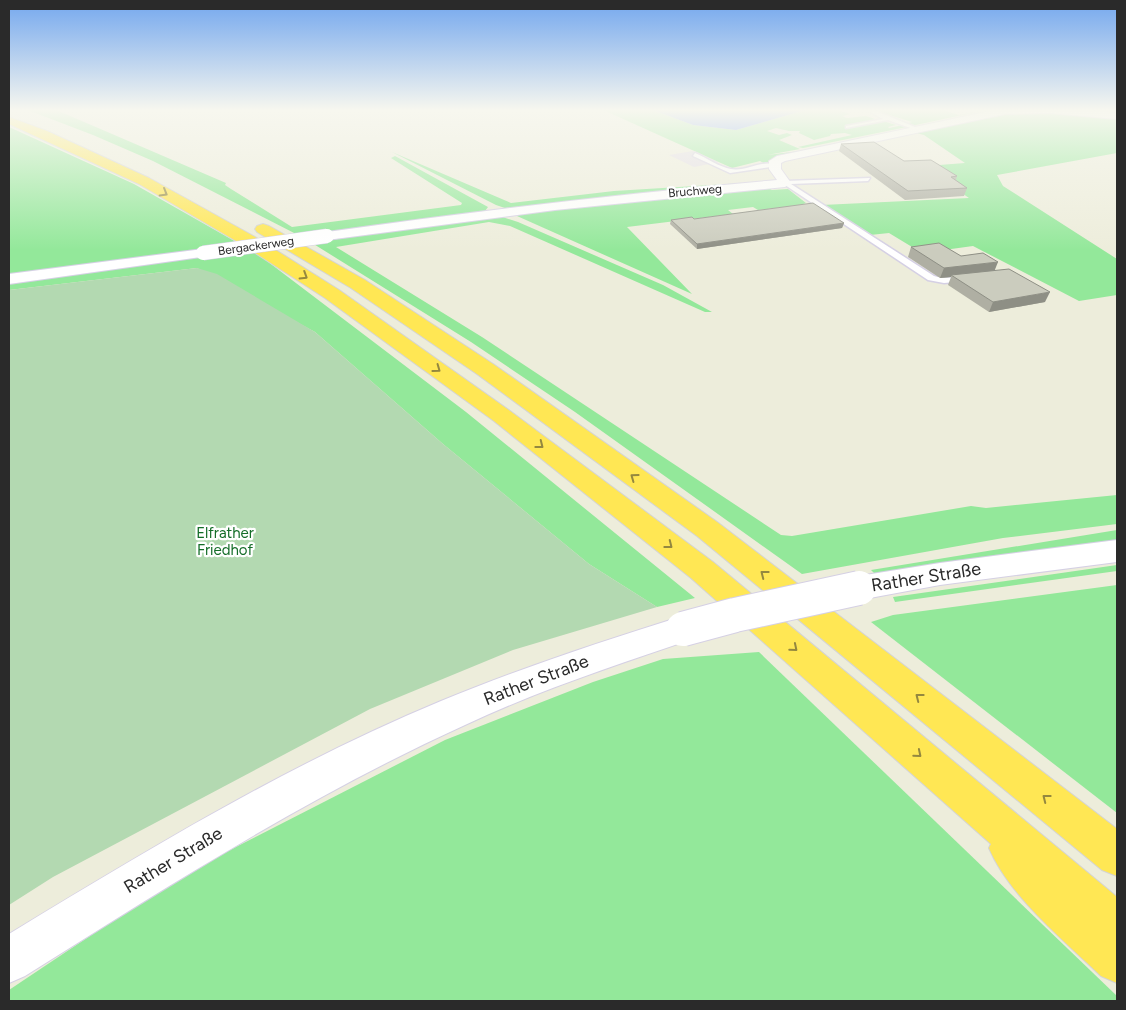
<svg xmlns="http://www.w3.org/2000/svg" width="1126" height="1010" font-family="Figtree,sans-serif">
  <style>
    .industrial { fill: #e2dce5 }
    .green { fill: #93e89a }
    .cemetery { fill: #b3d9b1 }
    .water { fill: #6593f8 }
    .lines { fill: none; stroke-linecap: round; stroke-linejoin: round }
    .lane-casing { stroke: #d5d0e4; stroke-width: 3 }
    .street-casing { stroke: #d5d0e4; stroke-width: 2 }
    .secondary-casing { stroke: #d5d0e4; stroke-width: 2 }
    .highway-casing { stroke: #d4d4d4; stroke-width: 2 }
    .lane { fill: #fff; fill-rule: evenodd }
    .street { fill: #fff; fill-rule: evenodd }
    .secondary { fill: #fff; fill-rule: evenodd }
    .highway { fill: #ffe754; fill-rule: evenodd }
    .street-bridge-casing { stroke: #d5d0e4; stroke-width: 15; stroke-linecap: butt }
    .secondary-bridge-casing { stroke: #d5d0e4; stroke-width: 36; stroke-linecap: butt }
    .street-bridge { stroke: #fff; stroke-width: 14 }
    .secondary-bridge { stroke: #fff; stroke-width: 34 }
    .wall { fill: #afafa3 }
    .shaded-wall { fill: #8e8f85 }
    .building { fill: #cbccbe; stroke: #8e8f85 }
    .oneway { stroke: #94883f }
    .labels { text-anchor: middle; dominant-baseline: central; stroke-width: 4.5; stroke-linejoin: round; paint-order: stroke }
    .far-street-label { font-size: 12px; fill: #2a2a2a; stroke: #fff }
    .park-label { font-size: 15px; fill: #146d28; stroke: #fff }
    .near-street-label { font-size: 18px; fill: #2a2a2a; stroke: #fff }
  </style>
  <rect width="100%" height="100%" fill="#ededdb"/>
  <!-- industrial -->
  <polygon class="industrial" points="693,151 719,162 694,167 669,155"/>
  <!-- green -->
  <g class="green">
    <polygon points="25,109 54,109 226,183 225,185 231,189 292,227 461,205 462,203 391,158 395,156 488,207 485,211 300,236 153,161 93,135"/>
    <polygon points="601,109 650,109 693,125 736,130 809,109 835,109 850,114 842,116 847,118 866,116 878,120 845,126 848,128 883,121 896,125 888,127 889,128 903,125 907,127 803,148 798,147 852,135 845,133 831,134 830,136 814,140 799,133 800,131 789,131 776,128 767,131 779,135 787,133 792,135 779,140 800,149 767,155 800,151 803,152 773,158 767,165 760,161 732,168"/>
    <polygon points="870,109 939,109 959,115 990,109 911,126 905,124 912,122"/>
    <polygon points="1024,111 1100,115 1117,118 1117,153 997,175 1003,186 1117,259 1117,295 1079,301 973,246 922,253 889,233 870,235 822,205 969,198 956,189 962,188 926,166 965,163 924,135 912,132 1008,112"/>
    <polygon points="9,127 134,184 259,255 466,412 695,598 657,607 589,564 443,444 315,332 197,268 9,290"/>
    <polygon points="392,152 511,203 614,191 775,181 505,208 496,205"/>
    <polygon points="766,187 772,190 788,189 806,203 798,206 758,210 753,207 728,210 733,214 627,227 692,294 517,216 517,214"/>
    <polygon points="496,215 518,222 663,285 712,312 705,312 510,226 489,222 336,247 482,337 781,535 792,536 971,506 986,508 1117,495 1117,524 1003,538 802,574 575,412 471,342 312,243"/>
    <polygon points="1117,530 1117,541 875,574 871,570"/>
    <polygon points="1117,565 1117,571 895,602 893,597"/>
    <polygon points="1117,585 1117,813 871,622 893,615"/>
    <polygon points="759,652 1117,996 1117,1001 9,1001 9,990 181,875 445,740 593,682 663,659"/>
  </g>
  <!-- cemetery -->
  <polygon class="cemetery" points="197,268 217,274 315,332 443,444 589,564 657,607 513,650 370,709 53,877 9,905 9,290"/>
  <!-- water -->
  <polygon class="water" points="650,109 809,109 736,130 693,125"/>
  <g class="lines">
    <defs>
      <g id="lane">
        <polygon points="865,109 871,109 920,129 916,130 888,120 846,128 846,126 883,119"/>
        <path d="M695,153C707,158 719,167 731,169C747,172 763,158 778,166L730,173L693,156Z"/>
        <path d="M870,178L868,181L791,184L934,276C944,280 961,275 968,279L967,281L944,283L928,280L782,183L785,181Z"/>
      </g>
      <g id="street">
        <path d="M1000,109H1073L1117,113V119L1050,113L1005,114L785,161L781,163V169L791,183L785,187L555,210L327,240L322,239L320,236L322,233L327,232C477,211 626,193 777,180L769,169V161L777,156Z"/>
        <polygon points="203,249 208,250 210,253 208,256 9,284 9,274"/>
      </g>
      <g id="secondary">
        <polygon points="1117,540 1117,562 940,585 859,600 848,596 844,588 848,580 859,576 940,563"/>
        <path d="M683,616L695,620L699,629L695,638C617,665 539,690 465,725C311,795 168,886 25,976L9,983V934C149,849 289,764 441,701C520,668 601,642 683,616Z"/>
      </g>
      <g id="highway">
        <path d="M9,117L47,131L149,178L255,237L339,290L510,411L713,562L1117,897V983L1101,976C1063,939 1010,897 989,848L991,844L691,578L494,421L325,298L243,245L139,184L9,124Z"/>
        <polygon points="263,224 269,226 365,280 493,364 717,522 1117,829 1117,876 1102,870 697,536 477,374 351,288 257,232 255,229 257,226"/>
      </g>
    </defs>
    <!-- lane casing -->
    <use href="#lane" class="lane-casing"/>
    <!-- street casing -->
    <use href="#street" class="street-casing"/>
    <!-- secondary casing -->
    <use href="#secondary" class="secondary-casing"/>
    <!-- highway casing -->
    <use href="#highway" class="highway-casing"/>
    <!-- lane -->
    <use href="#lane" class="lane"/>
    <!-- street -->
    <use href="#street" class="street"/>
    <!-- secondary -->
    <use href="#secondary" class="secondary"/>
    <!-- highway -->
    <use href="#highway" class="highway"/>
    <defs>
      <polyline id="street-bridge" points="203,253 327,236"/>
      <polyline id="secondary-bridge" points="683,629 735,615 859,588"/>
    </defs>
    <!-- street-bridge casing -->
    <use href="#street-bridge" class="street-bridge-casing"/>
    <!-- secondary-bridge casing -->
    <use href="#secondary-bridge" class="secondary-bridge-casing"/>
    <!-- street-bridge -->
    <use href="#street-bridge" class="street-bridge"/>
    <!-- secondary-bridge -->
    <use href="#secondary-bridge" class="secondary-bridge"/>
  </g>
  <!-- wall -->
  <g class="wall">
    <polygon points="841,144 957,176 956,180 967,188 964,196 905,200 839,151"/>
    <polygon points="694,219 844,223 842,228 697,249 670,224 671,220"/>
    <polygon points="911,247 961,256 995,270 1045,302 989,312 948,285 951,277 940,278 908,257"/>
  </g>
  <!-- shaded-wall -->
  <g class="shaded-wall">
    <polygon points="844,223 842,228 697,249 697,244"/>
    <polygon points="998,262 994,272 951,275 951,277 940,278 944,268"/>
    <polygon points="1050,292 1045,302 989,312 993,302"/>
  </g>
  <!-- building -->
  <g class="building">
    <polygon points="874,142 904,161 931,160 957,176 951,177 967,188 908,191 841,144"/>
    <polygon points="813,203 844,223 697,244 671,220 692,217 694,219"/>
    <polygon points="939,243 961,256 983,253 998,262 944,268 911,247"/>
    <polygon points="1009,269 1050,292 993,302 951,275"/>
  </g>
  <!-- one-way arrows -->
  <defs><path id="oneway-chevron" d="M-2-3.5L2.5 0L-2 3.5" fill="none" stroke-width="1.6" stroke-linecap="round" stroke-linejoin="round" transform="scale(1.25)"/></defs>
  <g class="oneway">
    <use href="#oneway-chevron" transform="translate(164 193) rotate(30)"/>
    <use href="#oneway-chevron" transform="translate(304 276) rotate(32)"/>
    <use href="#oneway-chevron" transform="translate(437 369) rotate(36)"/>
    <use href="#oneway-chevron" transform="translate(540 445) rotate(38)"/>
    <use href="#oneway-chevron" transform="translate(634 477) rotate(-144)"/>
    <use href="#oneway-chevron" transform="translate(669 545) rotate(38)"/>
    <use href="#oneway-chevron" transform="translate(764 574) rotate(-142)"/>
    <use href="#oneway-chevron" transform="translate(794 648) rotate(40)"/>
    <use href="#oneway-chevron" transform="translate(919 697) rotate(-142)"/>
    <use href="#oneway-chevron" transform="translate(918 754) rotate(40)"/>
    <use href="#oneway-chevron" transform="translate(1046 798) rotate(-142)"/>
  </g>
  <!-- sky -->
  <linearGradient id="sky" x2="0" y2="1"><stop stop-color="#73a7ee"/><stop offset="0.44" stop-color="#f7f7ef"/><stop offset="1" stop-color="#f7f7ef" stop-opacity="0"/></linearGradient>
  <rect width="1126" height="250" fill="url(#sky)"/>
  <g class="labels">
    <!-- far-street labels -->
    <g class="far-street-label">
      <text transform="translate(695 191) rotate(-5)">Bruchweg</text>
      <text transform="translate(256 246) rotate(-8)">Bergackerweg</text>
    </g>
    <!-- park labels -->
    <g class="park-label">
      <text x="225" y="533">Elfrather<tspan x="225" dy="17">Friedhof</tspan></text>
    </g>
    <!-- near-street labels -->
    <g class="near-street-label">
      <text transform="translate(926 577) rotate(-9)">Rather Straße</text>
      <text transform="translate(536 680) rotate(-21)">Rather Straße</text>
      <text transform="translate(173 860) rotate(-31)">Rather Straße</text>
    </g>
  </g>
  <!-- border -->
  <rect width="1126" height="1010" fill="none" stroke="#2a2a2a" stroke-width="20"/>
</svg>
